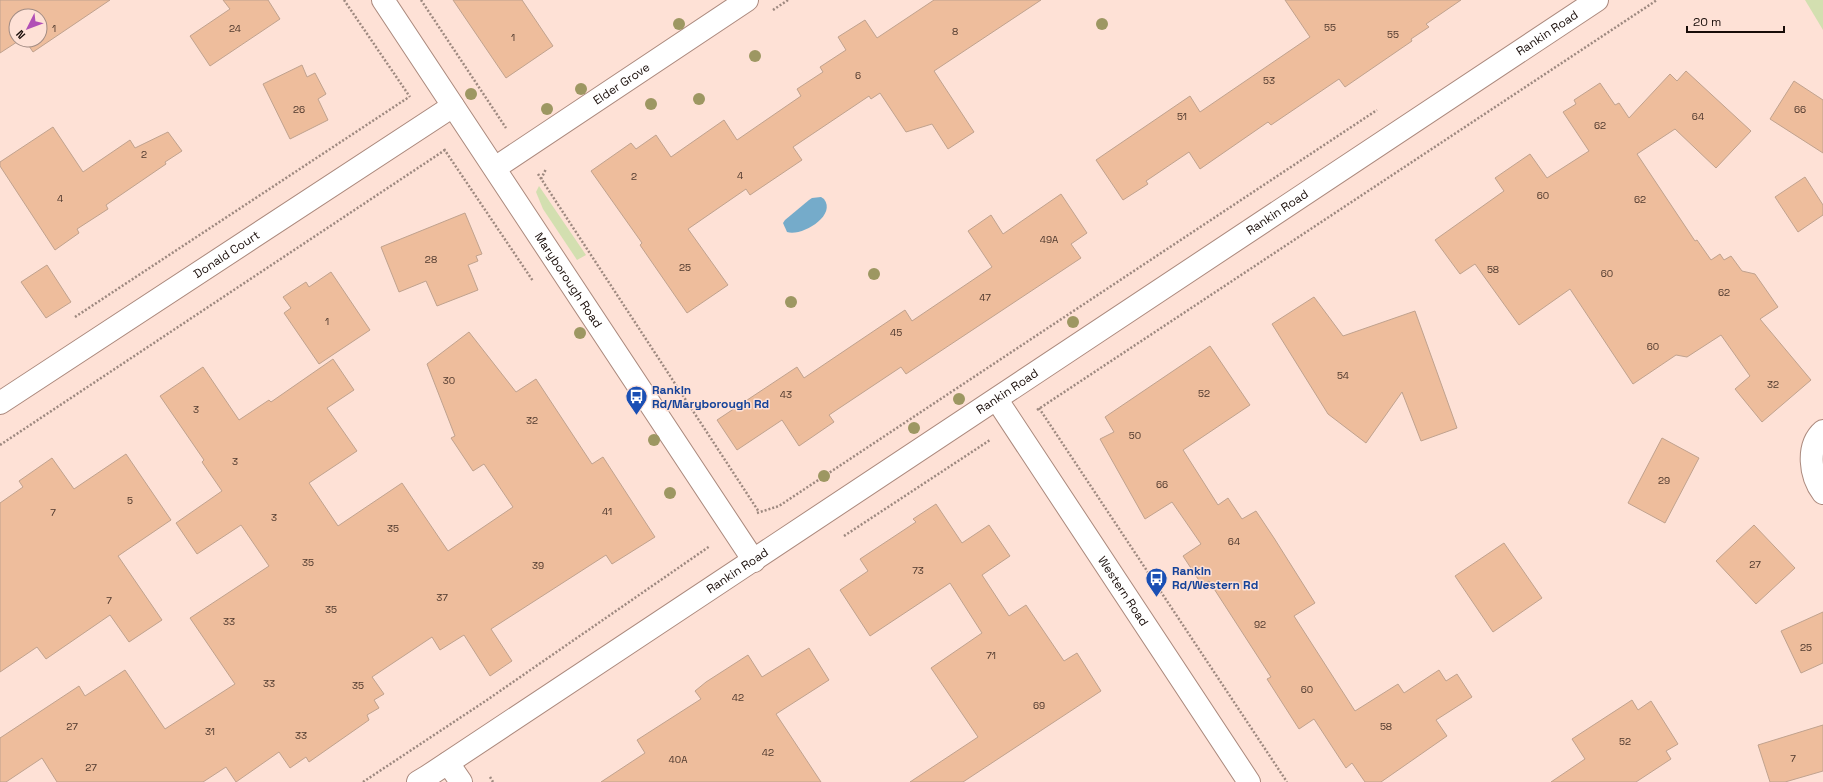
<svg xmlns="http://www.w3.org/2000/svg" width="1823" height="782" font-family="'Space Grotesk',sans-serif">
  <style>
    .green { fill: #d3dfb0 }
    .water { fill: #75abca }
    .building { fill: #eebd9c; stroke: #c0a28e }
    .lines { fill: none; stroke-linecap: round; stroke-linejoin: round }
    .street-casing { stroke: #ab897d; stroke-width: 24 }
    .path { stroke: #9d887f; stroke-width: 2.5; stroke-dasharray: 2 2; stroke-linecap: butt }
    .street { stroke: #fff; stroke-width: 22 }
    .tree { fill: #9d9762 }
    .labels { text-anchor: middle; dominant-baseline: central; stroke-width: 3; stroke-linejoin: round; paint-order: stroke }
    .number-label { font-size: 10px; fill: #4e382d }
    .street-label { font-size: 12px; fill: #180c08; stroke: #fee1d6 }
    .transit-label { font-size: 12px; font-weight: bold; fill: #164399; stroke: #fee1d6; text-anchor: start }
  </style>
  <rect width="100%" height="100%" fill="#fee1d6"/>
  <!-- green -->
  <g class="green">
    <polygon points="1805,0 1823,0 1823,30"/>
    <polygon points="539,186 586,255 577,260 543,209 536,192"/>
  </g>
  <!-- water -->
  <path class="water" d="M821,197L824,199C837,216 801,237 787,232L783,223L785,220L809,200L812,198Z"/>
  <!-- building -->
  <g class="building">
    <polygon points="0,0 110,0 33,52 25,40 40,40 40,16 16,16 16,40 20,40 0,53"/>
    <polygon points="223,0 268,0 280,19 210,66 190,36 230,9"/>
    <polygon points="453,0 522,0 553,46 506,78"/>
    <polygon points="934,0 1041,0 934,71 974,132 948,149 932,124 906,132 880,93 871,99 869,96 793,147 802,160 750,195 746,189 688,229 728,285 687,313 640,245 642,243 591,171 631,143 636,149 656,135 671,157 724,120 737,140 801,96 797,89 823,72 820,67 846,50 838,37 865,20 877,38"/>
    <polygon points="1285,0 1461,0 1426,24 1429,27 1411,39 1412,41 1345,87 1339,79 1271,125 1268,122 1200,169 1189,152 1146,181 1148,184 1123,200 1096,160 1190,96 1200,112 1310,37"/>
    <polygon points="302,65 307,77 315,73 326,94 318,99 328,120 290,139 263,84"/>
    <polygon points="1686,71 1751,131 1716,168 1675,129 1637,154 1695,241 1697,240 1711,260 1720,254 1724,260 1731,256 1742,271 1755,274 1778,307 1760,319 1811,380 1762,422 1735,389 1750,376 1721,335 1687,357 1676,355 1633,384 1570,289 1519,325 1475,264 1460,274 1435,240 1504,191 1495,178 1530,154 1547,178 1589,151 1563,112 1576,104 1574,100 1600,83 1615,105 1619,103 1629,118 1670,74 1677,81"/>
    <polygon points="1794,81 1823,100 1823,153 1770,119"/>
    <polygon points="53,127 83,172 130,140 135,148 168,132 182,151 165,162 166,164 106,205 108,209 77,229 79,233 55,250 0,166 0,162"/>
    <polygon points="1805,177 1823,205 1823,215 1798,232 1775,197"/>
    <polygon points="1061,194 1087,233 1071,244 1081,258 906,374 901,367 829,415 834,422 799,446 782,420 737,450 717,420 797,367 804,378 905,310 912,321 992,267 968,231 991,215 1003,234"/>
    <polygon points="465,213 482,254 476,256 478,261 468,265 478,290 437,306 426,281 399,292 381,247"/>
    <polygon points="47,265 71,302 46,318 21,282"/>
    <polygon points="331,272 370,330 319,364 284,313 291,308 283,297 306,282 309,287"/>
    <polygon points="1314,297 1343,336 1415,311 1457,428 1421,441 1402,392 1366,443 1328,414 1272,324"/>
    <polygon points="469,332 516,392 536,379 592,464 603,457 655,537 612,564 606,555 491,629 512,661 490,676 464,635 440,650 432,637 372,677 384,694 374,700 379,708 367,715 369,720 309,762 306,757 290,768 279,752 236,782 226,767 203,782 57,782 42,758 6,782 0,782 0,738 79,686 85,696 125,670 165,729 235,684 190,618 269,566 241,525 197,554 176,523 222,491 202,462 204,460 160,396 203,367 239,420 269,400 271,402 333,359 354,390 327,408 357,451 309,483 338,526 402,483 448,551 513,507 484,464 473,471 451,438 455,436 427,364"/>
    <polygon points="1210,346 1250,405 1183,450 1218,505 1228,498 1242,519 1256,511 1274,538 1315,603 1294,616 1355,711 1398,684 1404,693 1439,670 1446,681 1457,674 1472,697 1436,720 1447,736 1381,782 1365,782 1352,763 1346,768 1314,719 1299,729 1267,679 1271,677 1209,581 1202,585 1183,556 1201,544 1172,502 1145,519 1100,439 1114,432 1105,417"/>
    <polygon points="1662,438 1699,458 1665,523 1628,503"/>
    <polygon points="126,454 171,520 118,556 162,620 129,642 110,615 46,659 37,647 0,672 0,503 23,487 19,481 52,458 74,489"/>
    <polygon points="936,504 962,543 989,525 1010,556 982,575 1009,616 1026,605 1064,661 1077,653 1101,691 963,782 910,782 978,737 931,668 982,633 950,583 870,636 840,590 868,571 860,559 916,522 913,519"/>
    <polygon points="1754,525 1795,568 1756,604 1716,561"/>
    <polygon points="1504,543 1542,598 1493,632 1455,576"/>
    <polygon points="1823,612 1823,663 1801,673 1781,631"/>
    <polygon points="809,648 829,680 776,714 821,782 601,782 645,753 637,740 701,699 695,691 706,682 748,655 762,677"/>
    <polygon points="1632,700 1638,710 1651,701 1678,744 1666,751 1671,759 1636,782 1551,782 1585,759 1572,739"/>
    <polygon points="1823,725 1823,771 1785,782 1770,782 1758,745"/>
  </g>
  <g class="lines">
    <defs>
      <g id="street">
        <path id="s1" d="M383,0L754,561"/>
        <path id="s2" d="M495,168L747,0"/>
        <path id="s3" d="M997,400L1249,782"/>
        <path id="s4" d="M0,403L453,106"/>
        <path d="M1823,431C1806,446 1810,476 1823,493"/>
        <polyline points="448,763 461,782"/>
        <path id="s5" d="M418,782L428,776L1597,0"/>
      </g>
    </defs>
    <!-- street casing -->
    <use href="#street" class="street-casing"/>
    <!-- path -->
    <g class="path">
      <polyline points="344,0 410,97"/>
      <polyline points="421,0 506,128"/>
      <polyline points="773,10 788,0"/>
      <polyline points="444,149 533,281"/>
      <polyline points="538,174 759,512"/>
      <polyline points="541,179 546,169"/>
      <polyline points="75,317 409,97"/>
      <polyline points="1039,408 1287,782"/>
      <polyline points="1037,410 1657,0"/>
      <polyline points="0,445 445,150"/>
      <polyline points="757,513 779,506 1377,110"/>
      <polyline points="844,536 990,440"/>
      <polyline points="490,777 493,782"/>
      <polyline points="363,782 487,700 710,546"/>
    </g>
    <!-- street -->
    <use href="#street" class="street"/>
  </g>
  <!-- trees -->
  <g class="tree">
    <circle cx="679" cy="24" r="6"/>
    <circle cx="1102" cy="24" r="6"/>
    <circle cx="755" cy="56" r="6"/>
    <circle cx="581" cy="89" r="6"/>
    <circle cx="471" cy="94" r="6"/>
    <circle cx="699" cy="99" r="6"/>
    <circle cx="651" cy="104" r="6"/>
    <circle cx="547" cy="109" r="6"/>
    <circle cx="874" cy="274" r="6"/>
    <circle cx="791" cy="302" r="6"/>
    <circle cx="1073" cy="322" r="6"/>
    <circle cx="580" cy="333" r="6"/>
    <circle cx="959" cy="399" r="6"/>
    <circle cx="914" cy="428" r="6"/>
    <circle cx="654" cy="440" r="6"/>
    <circle cx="824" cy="476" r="6"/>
    <circle cx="670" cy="493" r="6"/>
  </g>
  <!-- icons -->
  <defs>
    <symbol id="bus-pin" viewBox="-11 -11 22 30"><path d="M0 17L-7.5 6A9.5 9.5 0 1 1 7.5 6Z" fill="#1a4fb4" stroke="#fee1d6"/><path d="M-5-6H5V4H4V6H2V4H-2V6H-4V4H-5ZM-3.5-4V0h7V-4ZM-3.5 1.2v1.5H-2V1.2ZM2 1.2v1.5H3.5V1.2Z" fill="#fff"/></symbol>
  </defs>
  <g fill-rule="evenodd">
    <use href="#bus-pin" x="624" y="384" width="25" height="34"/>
    <use href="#bus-pin" x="1144" y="566" width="25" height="34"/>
  </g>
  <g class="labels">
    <!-- number labels -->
    <g class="number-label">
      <text x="1330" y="27">55</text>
      <text x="54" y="28">1</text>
      <text x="235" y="28">24</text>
      <text x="955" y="31">8</text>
      <text x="1393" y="34">55</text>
      <text x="513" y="37">1</text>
      <text x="858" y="75">6</text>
      <text x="1269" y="80">53</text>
      <text x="299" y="109">26</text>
      <text x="1800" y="109">66</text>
      <text x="1182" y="116">51</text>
      <text x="1698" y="116">64</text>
      <text x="1600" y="125">62</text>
      <text x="144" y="154">2</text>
      <text x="740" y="175">4</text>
      <text x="634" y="176">2</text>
      <text x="1543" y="195">60</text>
      <text x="60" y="198">4</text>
      <text x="1640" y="199">62</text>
      <text x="1049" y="239">49A</text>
      <text x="431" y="259">28</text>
      <text x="685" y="267">25</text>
      <text x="1493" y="269">58</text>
      <text x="1607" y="273">60</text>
      <text x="1724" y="292">62</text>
      <text x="985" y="297">47</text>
      <text x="327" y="321">1</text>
      <text x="896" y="332">45</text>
      <text x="1653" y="346">60</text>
      <text x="1343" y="375">54</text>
      <text x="449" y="380">30</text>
      <text x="1773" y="384">32</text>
      <text x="1204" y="393">52</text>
      <text x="786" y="394">43</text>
      <text x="196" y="409">3</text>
      <text x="532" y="420">32</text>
      <text x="1135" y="435">50</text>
      <text x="235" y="461">3</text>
      <text x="1664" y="480">29</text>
      <text x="1162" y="484">66</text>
      <text x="130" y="500">5</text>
      <text x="607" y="511">41</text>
      <text x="53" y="512">7</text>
      <text x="274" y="517">3</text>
      <text x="393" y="528">35</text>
      <text x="1234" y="541">64</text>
      <text x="308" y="562">35</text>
      <text x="1755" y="564">27</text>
      <text x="538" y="565">39</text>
      <text x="918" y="570">73</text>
      <text x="442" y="597">37</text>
      <text x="109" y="600">7</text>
      <text x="331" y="609">35</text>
      <text x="229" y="621">33</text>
      <text x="1260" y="624">92</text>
      <text x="1806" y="647">25</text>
      <text x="991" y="655">71</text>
      <text x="269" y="683">33</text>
      <text x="358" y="685">35</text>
      <text x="1307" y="689">60</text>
      <text x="738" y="697">42</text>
      <text x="1039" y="705">69</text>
      <text x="72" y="726">27</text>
      <text x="1386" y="726">58</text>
      <text x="210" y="731">31</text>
      <text x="301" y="735">33</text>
      <text x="1625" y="741">52</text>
      <text x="768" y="752">42</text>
      <text x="1793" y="758">7</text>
      <text x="678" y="759">40A</text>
      <text x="91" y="767">27</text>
    </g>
    <!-- street labels -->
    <g class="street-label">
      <text stroke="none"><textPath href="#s5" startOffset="1355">Rankin Road</textPath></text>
      <text stroke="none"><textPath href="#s2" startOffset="152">Elder Grove</textPath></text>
      <text stroke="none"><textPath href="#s5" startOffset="1031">Rankin Road</textPath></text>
      <text stroke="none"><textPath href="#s4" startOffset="271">Donald Court</textPath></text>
      <text stroke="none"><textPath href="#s1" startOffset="336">Maryborough Road</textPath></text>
      <text stroke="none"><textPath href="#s5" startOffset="707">Rankin Road</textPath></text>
      <text stroke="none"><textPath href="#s5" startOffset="383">Rankin Road</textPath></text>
      <text stroke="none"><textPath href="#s3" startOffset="229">Western Road</textPath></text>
    </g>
    <!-- transit labels -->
    <g class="transit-label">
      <text x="652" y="390">Rankin<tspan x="652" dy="14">Rd/Maryborough Rd</tspan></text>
      <text x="1172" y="571">Rankin<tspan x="1172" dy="14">Rd/Western Rd</tspan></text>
    </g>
  </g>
  <!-- north arrow -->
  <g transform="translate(28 28) rotate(228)"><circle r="19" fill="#fee1d6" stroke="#a28c84"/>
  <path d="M0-3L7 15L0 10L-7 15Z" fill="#b14fb6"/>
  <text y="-6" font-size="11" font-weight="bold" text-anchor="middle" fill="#180c08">N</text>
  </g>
  <!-- scale -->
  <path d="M1687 26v6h97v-6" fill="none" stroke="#180c08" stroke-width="2"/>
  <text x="1693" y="26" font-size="12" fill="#180c08" stroke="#fee1d6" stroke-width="3" paint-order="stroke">20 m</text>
</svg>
